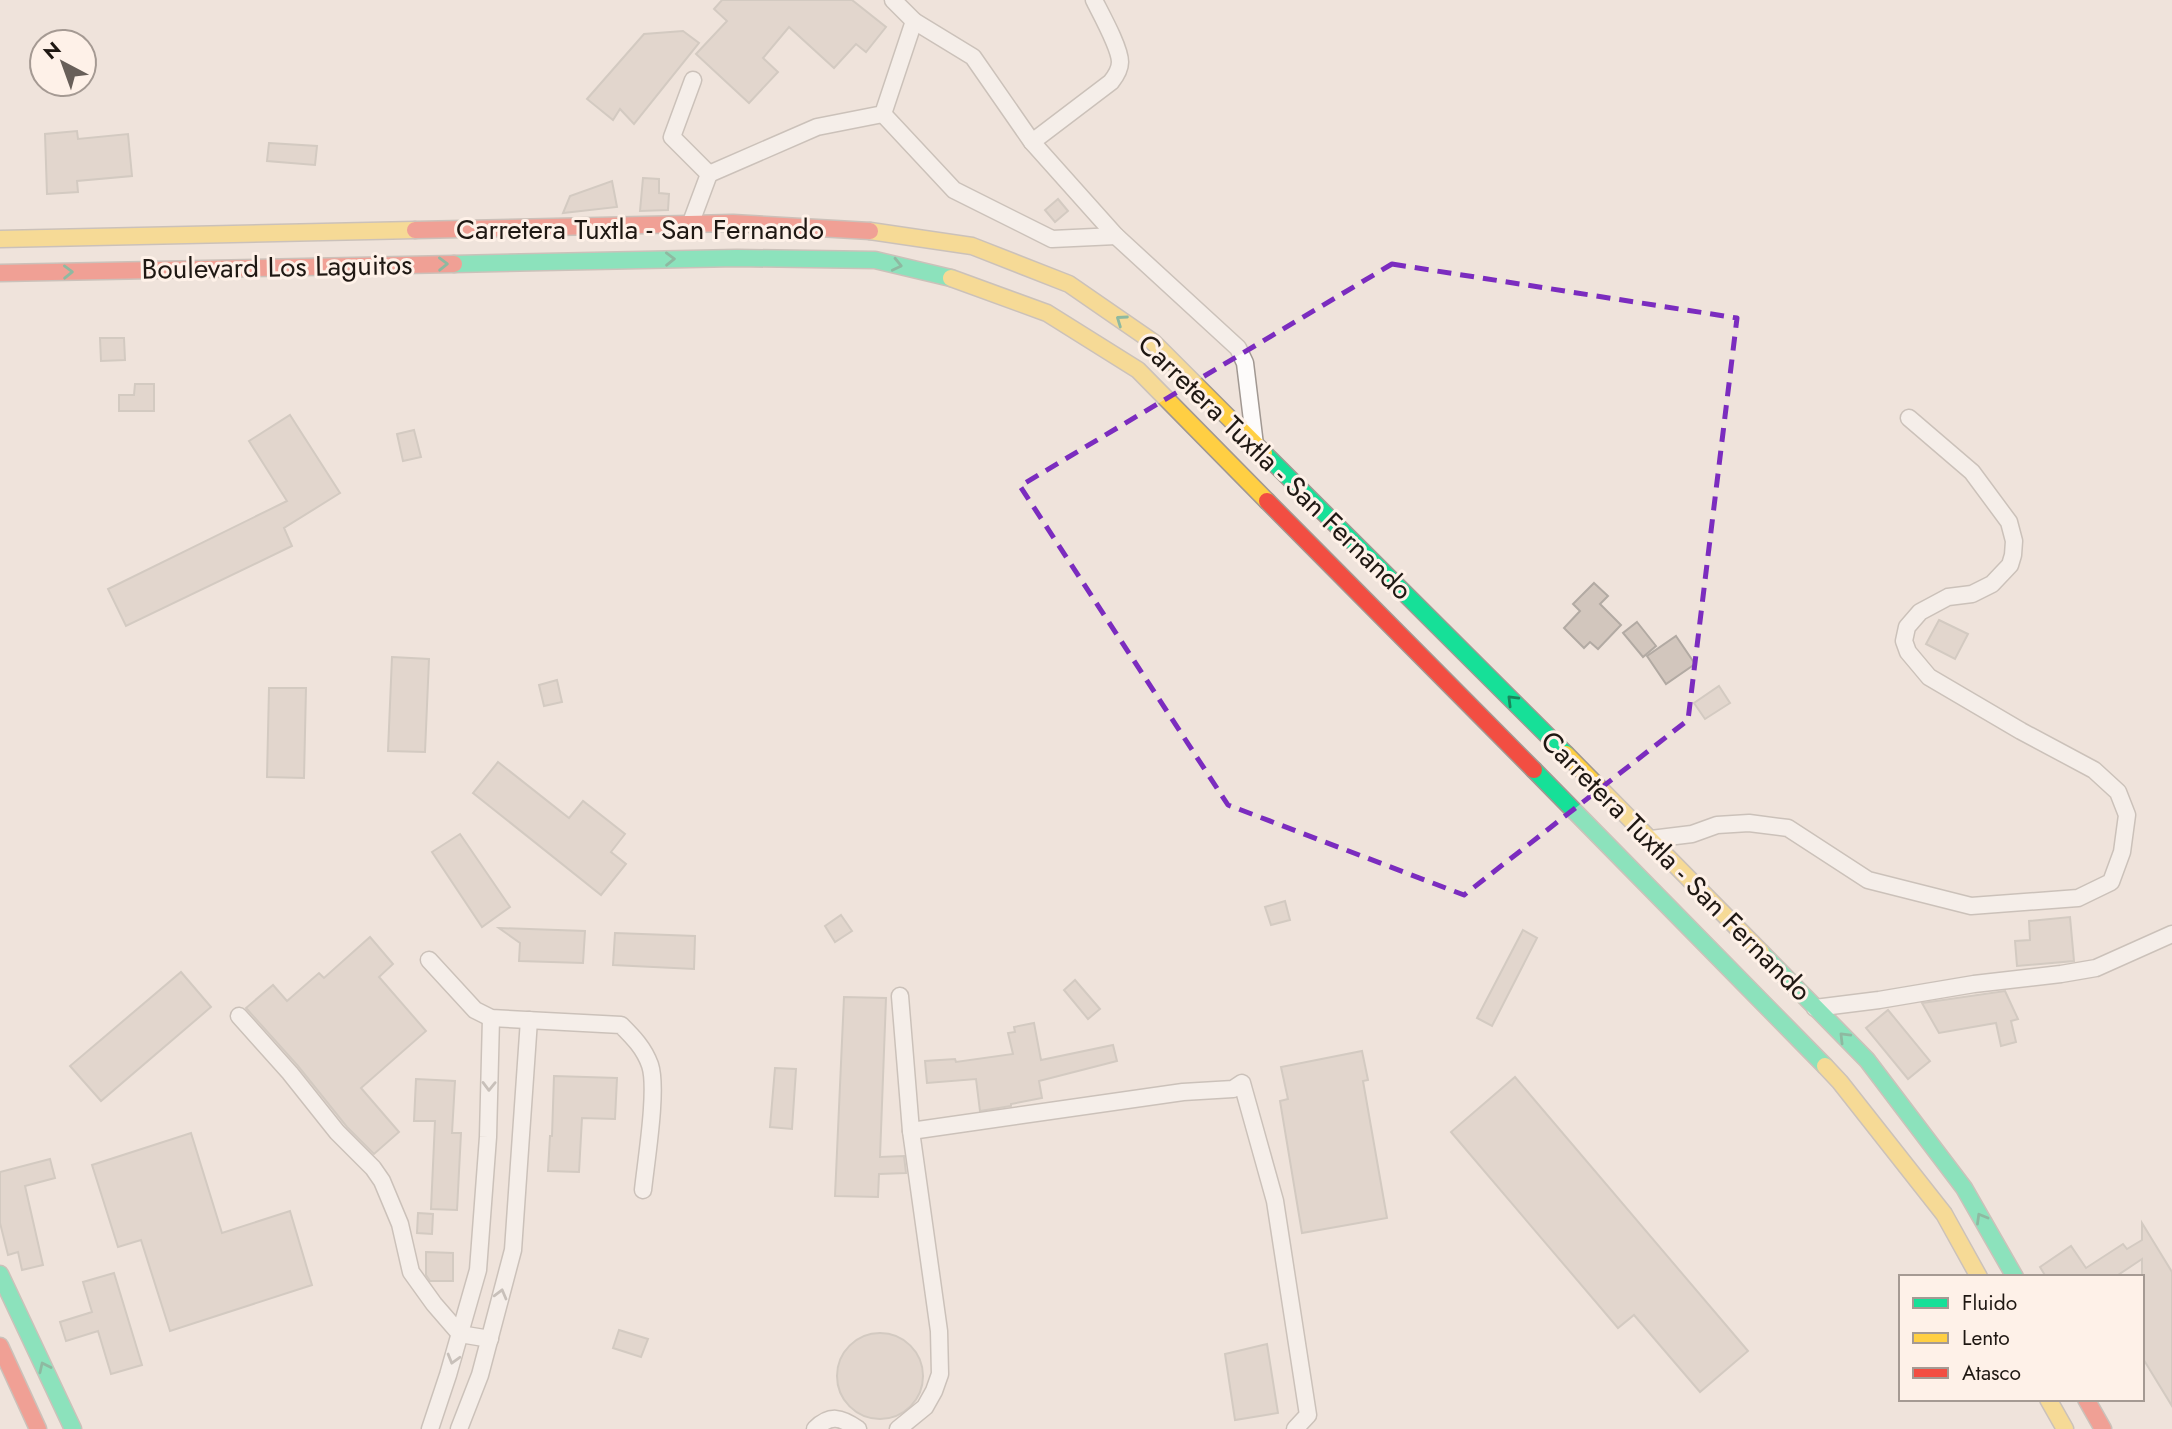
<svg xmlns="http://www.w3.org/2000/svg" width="2172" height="1429" font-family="Jost,sans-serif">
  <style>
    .building { fill: #d2c6bd; stroke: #b2aaa3; stroke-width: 2 }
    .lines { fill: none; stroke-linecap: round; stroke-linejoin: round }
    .street-casing { stroke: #a19892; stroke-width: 19 }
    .fast-casing { stroke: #a19892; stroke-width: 19 }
    .slow-casing { stroke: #a19892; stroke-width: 19 }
    .jam-casing { stroke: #a19892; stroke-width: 19 }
    .street { stroke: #fdfbfa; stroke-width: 16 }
    .fast { stroke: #16e098; stroke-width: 16 }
    .slow { stroke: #ffcf43; stroke-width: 16 }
    .jam { stroke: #f24e42; stroke-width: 16 }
    .oneway { stroke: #1a865c }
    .oneway2 { stroke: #999592 }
    .marked { fill: none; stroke: #7b2cbf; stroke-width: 5; stroke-dasharray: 14 9; stroke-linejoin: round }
    .labels { text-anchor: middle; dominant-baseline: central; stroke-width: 6; stroke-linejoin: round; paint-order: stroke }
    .street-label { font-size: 28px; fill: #1f1813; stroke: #fef1e8 }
  </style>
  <rect width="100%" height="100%" fill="#efe3db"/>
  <!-- building -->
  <g class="building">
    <polygon points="722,0 852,0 886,27 866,52 856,44 834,68 789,27 763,58 778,72 749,103 696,54 727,21 714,9"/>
    <polygon points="683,31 699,43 634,124 620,109 613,120 587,99 644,34"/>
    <polygon points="77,131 78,139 128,134 132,176 77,181 78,192 47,194 45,134"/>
    <polygon points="269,143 317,146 315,165 267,161"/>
    <polygon points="643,178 659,179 659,193 669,194 668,210 640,211"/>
    <polygon points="612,181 617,207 563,213 570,196"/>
    <polygon points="1058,199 1068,211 1055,222 1045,210"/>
    <polygon points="100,338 124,338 125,360 101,361"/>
    <polygon points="135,384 154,384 154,411 119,411 119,395 134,395"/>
    <polygon points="290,415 340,493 284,528 292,546 126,626 108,589 287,501 249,441"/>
    <polygon points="414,430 421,457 403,461 397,434"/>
    <polygon points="1594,583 1608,596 1600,604 1621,625 1598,649 1590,642 1584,648 1564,628 1580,611 1573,604"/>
    <polygon points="1939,620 1968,634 1955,659 1926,644"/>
    <polygon points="1637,622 1656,646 1643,657 1623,633"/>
    <polygon points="1676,636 1695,664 1666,684 1647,656"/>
    <polygon points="392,657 429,659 425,752 388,751"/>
    <polygon points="557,680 562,702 544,706 539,685"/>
    <polygon points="1719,686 1730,703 1705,719 1694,703"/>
    <polygon points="269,688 306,688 304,778 267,777"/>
    <polygon points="498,762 569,818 583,801 625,834 611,852 626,864 601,895 473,793"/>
    <polygon points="460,834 510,907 482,927 432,852"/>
    <polygon points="1285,901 1290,920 1271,925 1265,907"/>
    <polygon points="841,915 852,931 835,942 825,926"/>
    <polygon points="2070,917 2074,961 2017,966 2015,941 2030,940 2029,921"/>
    <polygon points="499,928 585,931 583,963 519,961 520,943"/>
    <polygon points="1523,930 1537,938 1492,1026 1477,1018"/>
    <polygon points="615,933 695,936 694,969 613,965"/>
    <polygon points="370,937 393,964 379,977 426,1031 361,1088 399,1132 374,1154 347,1127 298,1066 246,1008 273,985 287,1001 319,973 324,978"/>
    <polygon points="181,972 211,1007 101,1101 70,1066"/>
    <polygon points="1075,980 1100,1009 1088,1019 1064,990"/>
    <polygon points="2005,991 2018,1019 2011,1021 2016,1042 2001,1046 1996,1023 1939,1033 1922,1003"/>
    <polygon points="844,997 886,998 880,1157 904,1156 906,1173 879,1174 878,1197 835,1196"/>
    <polygon points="1888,1010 1930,1061 1908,1079 1866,1028"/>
    <polygon points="1034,1023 1041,1060 1113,1045 1117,1061 1039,1081 1042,1098 1011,1104 1011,1106 980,1111 976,1079 927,1083 925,1061 955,1059 956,1062 1013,1054 1008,1033 1015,1032 1014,1027"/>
    <polygon points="1362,1051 1368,1080 1363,1081 1387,1218 1302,1233 1280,1101 1288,1099 1281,1067"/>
    <polygon points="775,1068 796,1069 792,1129 770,1127"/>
    <polygon points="554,1076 617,1078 615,1119 582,1118 579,1172 548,1171 550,1136 552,1136"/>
    <polygon points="1515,1077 1748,1351 1700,1392 1634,1315 1618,1328 1451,1132"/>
    <polygon points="416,1079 455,1081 452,1133 461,1133 457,1210 431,1209 435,1121 414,1121"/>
    <polygon points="191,1133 222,1233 290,1211 312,1285 170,1331 141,1240 118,1247 92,1165"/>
    <polygon points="50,1159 55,1178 25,1186 43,1265 22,1270 18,1252 8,1255 0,1223 0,1172"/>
    <polygon points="418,1213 433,1214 432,1234 417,1233"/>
    <polygon points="2142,1223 2172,1272 2172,1406 2142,1357 2142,1259 2115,1277 2046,1277 2040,1267 2071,1246 2086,1268 2123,1244 2127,1249 2142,1240"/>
    <polygon points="426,1252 453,1253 453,1281 430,1281 426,1275"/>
    <polygon points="114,1273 142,1365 111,1374 98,1331 66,1341 60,1322 92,1312 83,1282"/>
    <polygon points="619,1330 648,1339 641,1357 613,1348"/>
    <circle cx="880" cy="1376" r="43"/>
    <polygon points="1267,1344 1278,1413 1235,1420 1225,1354"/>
  </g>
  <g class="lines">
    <defs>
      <g id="street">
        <polyline points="893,0 914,21 973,57 1032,142 1116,236 1238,348 1245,363 1255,445"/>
        <polyline points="883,114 954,190 1052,239 1116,236"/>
        <path d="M1032,142L1111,82C1115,77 1120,70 1120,62C1120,48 1101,14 1094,0"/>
        <polyline points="709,174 817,127 883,114 914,21"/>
        <polyline points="690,225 709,174 672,137 693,80"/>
        <polyline points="1651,839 1692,834 1717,825 1749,823 1788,828 1868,880 1971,906 2078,898 2111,882 2122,852 2127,815 2118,792 2094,770 2021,731 1929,677 1908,652 1904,641 1907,627 1920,612 1948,597 1972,594 1992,584 2010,565 2013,555 2014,541 2009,522 1972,472 1909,418"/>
        <path d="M429,960L475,1010L491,1018L621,1025C633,1037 644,1048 650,1065C658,1089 646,1161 643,1190"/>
        <polyline points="1815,1008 1879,1000 1974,984 2061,974 2096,968 2172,934"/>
        <polyline points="239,1016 290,1073 337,1132 373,1168 382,1181 400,1224 411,1272 434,1304 460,1334 490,1339"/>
        <polyline points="911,1131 1183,1092 1233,1089 1242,1083 1275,1201 1308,1415 1295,1429"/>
        <polyline points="430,1429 448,1375 478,1270 488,1137 491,1018"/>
        <polyline points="459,1429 480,1375 513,1250 529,1020"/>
        <path d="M815,1429C830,1414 841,1417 858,1429"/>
        <polyline points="898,1429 925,1407 934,1391 940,1374 939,1331 911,1131 900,996"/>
      </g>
      <g id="fast">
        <polyline points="454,264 737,258 875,260 951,278"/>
        <polyline points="1264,453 1566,754"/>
        <polyline points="1534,770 1825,1066"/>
        <polyline points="1761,952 1867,1060 1964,1188 2015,1277"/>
        <polyline points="0,1274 73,1429"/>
      </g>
      <g id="slow">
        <polyline points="870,231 972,246 1069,284 1153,342 1264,453"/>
        <polyline points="0,239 415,230"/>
        <polyline points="951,278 1047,313 1138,370 1267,501"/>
        <polyline points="1566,754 1761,952"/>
        <polyline points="1825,1066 1840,1082 1944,1214 1979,1277"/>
        <polyline points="2048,1399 2065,1429"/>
      </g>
      <g id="jam">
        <polyline points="415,230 733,223 870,231"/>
        <polyline points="0,273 454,264"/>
        <polyline points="1267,501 1534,770"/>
        <polyline points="0,1346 38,1429"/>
        <polyline points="2086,1399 2103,1429"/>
      </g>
    </defs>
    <!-- street casing -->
    <use href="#street" class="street-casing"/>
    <!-- fast casing -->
    <use href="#fast" class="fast-casing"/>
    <!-- slow casing -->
    <use href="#slow" class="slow-casing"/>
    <!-- jam casing -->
    <use href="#jam" class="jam-casing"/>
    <!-- street -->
    <use href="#street" class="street"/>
    <!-- fast -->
    <use href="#fast" class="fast"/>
    <!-- slow -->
    <use href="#slow" class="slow"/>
    <!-- jam -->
    <use href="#jam" class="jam"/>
  </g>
  <!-- one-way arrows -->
  <defs><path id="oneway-chevron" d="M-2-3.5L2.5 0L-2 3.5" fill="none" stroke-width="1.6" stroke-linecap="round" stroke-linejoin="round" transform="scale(1.75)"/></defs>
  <g class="oneway">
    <use href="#oneway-chevron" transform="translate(670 259) rotate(-1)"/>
    <use href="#oneway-chevron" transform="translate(443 264) rotate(-1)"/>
    <use href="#oneway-chevron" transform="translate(897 265) rotate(13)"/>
    <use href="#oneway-chevron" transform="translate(68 272) rotate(-1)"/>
    <use href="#oneway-chevron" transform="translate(1121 320) rotate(-145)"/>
    <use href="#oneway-chevron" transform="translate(1512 700) rotate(-135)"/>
    <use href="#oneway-chevron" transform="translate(1844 1037) rotate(-135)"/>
    <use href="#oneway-chevron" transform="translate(1981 1218) rotate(-120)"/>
    <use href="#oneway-chevron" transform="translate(44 1367) rotate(-115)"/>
  </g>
  <g class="oneway2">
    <use href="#oneway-chevron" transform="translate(489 1086) rotate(91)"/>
    <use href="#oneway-chevron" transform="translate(501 1294) rotate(-75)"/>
    <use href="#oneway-chevron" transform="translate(453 1359) rotate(106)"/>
  </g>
  <!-- marked area -->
  <path d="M0 0H2172V1429H0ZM1392,264L1737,318L1688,720L1464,895L1228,805L1020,486Z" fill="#efe3db" fill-opacity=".55" fill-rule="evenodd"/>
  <path class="marked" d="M1392,264L1737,318L1688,720L1464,895L1228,805L1020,486Z"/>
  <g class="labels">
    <!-- street labels -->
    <g class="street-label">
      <text x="640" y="229">Carretera Tuxtla - San Fernando</text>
      <text transform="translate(277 267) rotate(-1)">Boulevard Los Laguitos</text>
      <text transform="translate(1275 467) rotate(44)">Carretera Tuxtla - San Fernando</text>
      <text transform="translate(1676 866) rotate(45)">Carretera Tuxtla - San Fernando</text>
    </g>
  </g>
  <!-- legend -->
  <rect x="1899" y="1275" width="245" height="126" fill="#fef1e8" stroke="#a59a93" stroke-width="2"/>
  <rect x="1913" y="1298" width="35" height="10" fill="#16e098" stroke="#a59a93" stroke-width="2"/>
  <text x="1962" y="1310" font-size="21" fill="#1f1813">Fluido</text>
  <rect x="1913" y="1333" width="35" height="10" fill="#ffcf43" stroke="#a59a93" stroke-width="2"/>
  <text x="1962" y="1345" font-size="21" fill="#1f1813">Lento</text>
  <rect x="1913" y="1368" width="35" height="10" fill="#f24e42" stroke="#a59a93" stroke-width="2"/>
  <text x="1962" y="1380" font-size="21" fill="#1f1813">Atasco</text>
  <!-- north arrow -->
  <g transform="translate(63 63) rotate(319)"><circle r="33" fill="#fef1e8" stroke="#a59a93" stroke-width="2"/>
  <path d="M0-5L12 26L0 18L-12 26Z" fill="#685f59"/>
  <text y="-10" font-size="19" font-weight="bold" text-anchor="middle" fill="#1f1813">N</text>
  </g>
</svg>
